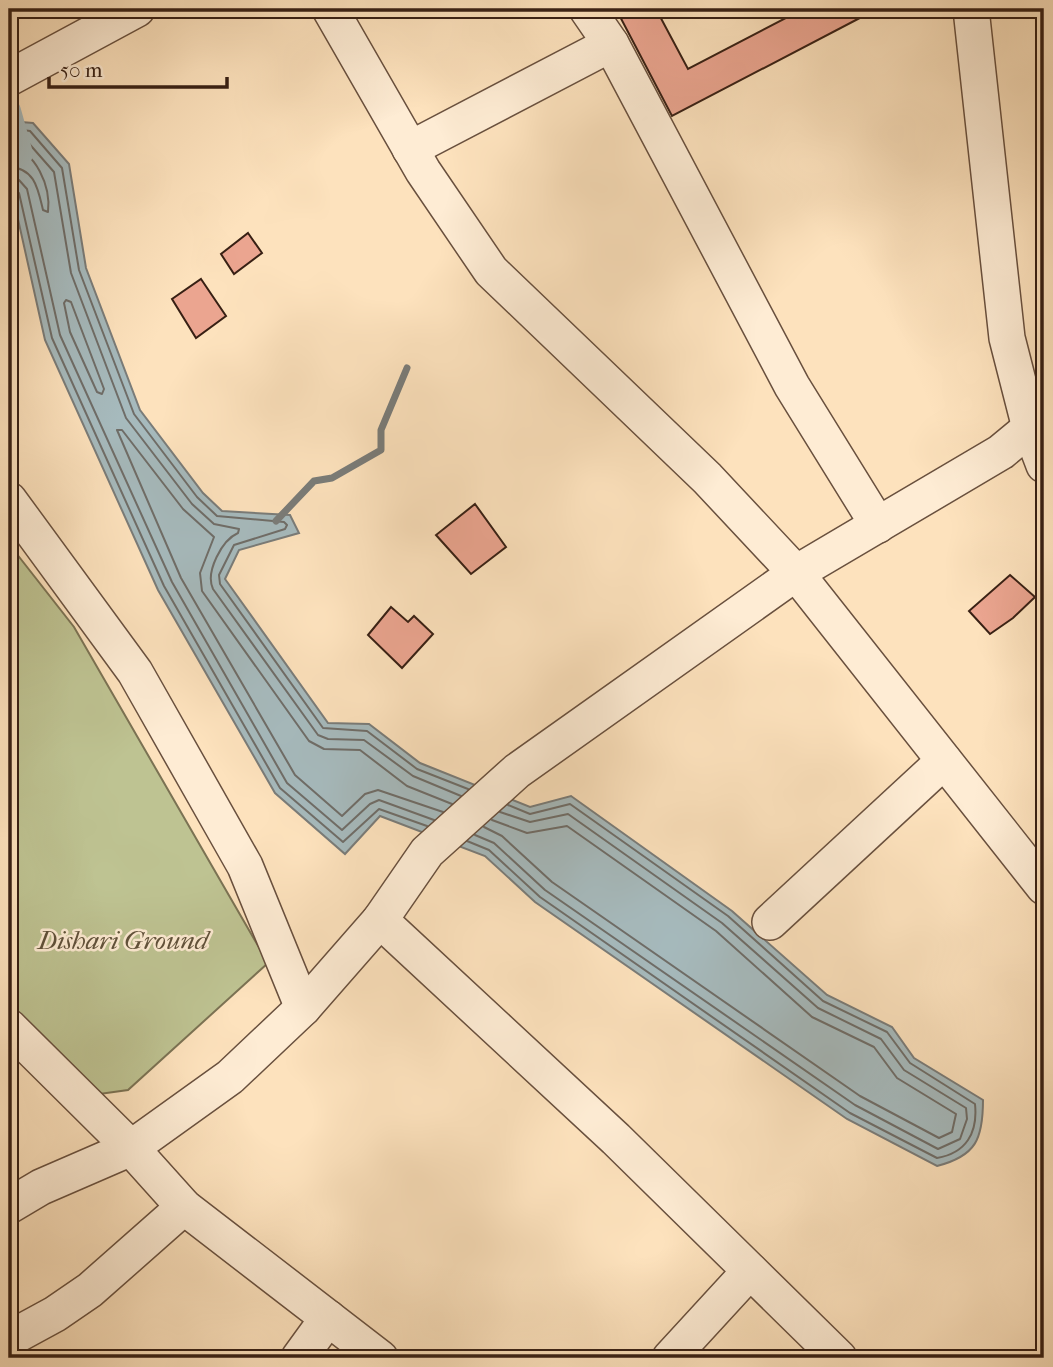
<svg xmlns="http://www.w3.org/2000/svg" width="1053" height="1367" font-family="'IM FELL French Canon',serif">
  <style>
    .green { fill: #bec392; stroke: #7b7253; stroke-width: 2 }
    .water { fill: #a6babd; stroke: #7a7c79; stroke-width: 2 }
    .lines { fill: none; stroke-linecap: round; stroke-linejoin: round }
    .shore { stroke: #6f6d68; stroke-width: 2 }
    .stream { stroke: #7a7c79; stroke-width: 7 }
    .canal { stroke: #a6babd; stroke-width: 24 }
    .building { fill: #eba590; stroke: #382014; stroke-width: 2 }
    .minor-casing { stroke: #69503e; stroke-width: 38 }
    .minor { stroke: #feecd4; stroke-width: 35 }
    .labels { text-anchor: middle; dominant-baseline: central; stroke-width: 5; stroke-linejoin: round; paint-order: stroke }
    .park-label { font-size: 26px; font-style: italic; fill: #60513a; stroke: #feecd4 }
  </style>
  <rect width="100%" height="100%" fill="#fde2bd"/>
  <filter id="stains"><feTurbulence type="fractalNoise" baseFrequency=".00286" numOctaves="4"/><feColorMatrix values="0 0 0 0 .2 0 0 0 0 .09 0 0 0 0 .02 0 0 0 .5 -.17"/></filter>
  <radialGradient id="worn" r=".72"><stop offset=".6" stop-color="#630" stop-opacity="0"/><stop offset="1" stop-color="#630" stop-opacity=".3"/></radialGradient>
  <!-- green -->
  <polygon class="green" points="9,544 74,627 268,963 128,1090 78,1097 9,1001"/>
  <!-- water -->
  <path class="water" d="M9,121L33,123L69,164L86,268L140,410L203,493L222,511L290,515L299,533L239,550L225,579L328,723L369,724L420,763L530,807L571,796L732,911L827,995L892,1027L914,1058L983,1100C983,1139 976,1156 937,1166L847,1119L535,902L485,856L380,816L345,854L275,793L158,590L45,340L9,179Z"/>
  <g class="lines">
    <!-- shore -->
    <g class="shore">
      <polyline points="9,128 30,131 62,168 79,270 134,414 197,497 217,516 284,522 287,525 285,529 234,545 219,575 220,584 323,728 367,731 417,769 468,789"/>
      <path d="M9,137L25,139L54,172L71,273L126,418L192,504L214,524L239,529L238,533C222,540 205,572 213,589L318,735L328,739L364,740L413,776L461,796"/>
      <path d="M9,147C36,150 51,187 48,212L43,210C38,189 35,168 9,167"/>
      <polyline points="9,177 19,180 27,189 60,335 172,582 287,783 342,830 370,804 379,800 434,820"/>
      <polyline points="9,186 19,193 52,338 164,586 280,788 343,842 379,809 427,826"/>
      <polygon points="66,300 71,302 104,389 102,394 97,392 70,332 64,303"/>
      <polyline points="443,812 378,790 365,794 342,816 295,775 181,578 117,430 122,430 183,509 214,537 200,573 202,591 309,741 324,749 360,750 407,786 452,804"/>
      <polyline points="484,827 502,836 552,882 860,1096 939,1138 952,1132 956,1114 897,1078 874,1047 812,1017 716,931 567,826 527,833 492,820"/>
      <polyline points="475,835 494,843 545,890 855,1105 938,1149 960,1139 967,1119 966,1108 904,1070 881,1039 818,1008 722,923 568,814 530,822 500,812"/>
      <path d="M467,841L489,850L540,897L850,1113L937,1158C966,1153 978,1133 975,1104L910,1063L887,1032L823,1001L728,916L570,804L530,814L508,805"/>
    </g>
    <!-- stream -->
    <polyline class="stream" points="276,521 314,481 332,478 381,450 381,430 407,368"/>
    <!-- canal -->
    <polyline class="canal" points="9,111 21,154"/>
  </g>
  <!-- building -->
  <g class="building">
    <polygon points="616,9 656,9 688,69 803,9 877,9 672,116"/>
    <polygon points="248,233 262,253 234,274 221,254"/>
    <polygon points="201,279 226,316 196,338 172,299"/>
    <polygon points="475,504 506,547 471,574 436,535"/>
    <polygon points="1010,575 1035,597 1013,618 990,634 969,611"/>
    <polygon points="391,607 408,622 414,616 433,634 402,668 368,635"/>
  </g>
  <g class="lines">
    <defs>
      <g id="minor">
        <polyline points="330,9 423,171 491,271 707,478 796,573 1044,887"/>
        <polyline points="587,9 611,44 792,386 878,525"/>
        <polyline points="971,9 1007,338 1030,428 1044,465"/>
        <polyline points="9,78 137,9"/>
        <polyline points="410,149 611,44"/>
        <polyline points="9,500 135,672 245,866 303,1008"/>
        <polyline points="380,920 616,1139 839,1358"/>
        <polyline points="770,922 944,761"/>
        <polyline points="9,1027 131,1148 41,1187 9,1206"/>
        <polyline points="9,1339 55,1314 90,1290 184,1207"/>
        <polyline points="299,1358 328,1318"/>
        <polyline points="380,1358 184,1207 131,1148 230,1077 303,1008 380,920 427,852 517,771 796,573 1001,452 1030,428 1044,410"/>
        <polyline points="670,1358 750,1271"/>
      </g>
    </defs>
    <!-- minor casing -->
    <use href="#minor" class="minor-casing"/>
    <!-- minor -->
    <use href="#minor" class="minor"/>
  </g>
  <g class="labels">
    <!-- park labels -->
    <g class="park-label">
      <text x="123" y="940">Dishari Ground</text>
    </g>
  </g>
  <!-- margin -->
  <rect width="1053" height="1367" fill="none" stroke="#fde2bd" stroke-width="35"/>
  <rect x="10" y="10" width="1032" height="1346" fill="none" stroke="#382014" stroke-width="3.5"/>
  <rect x="18" y="18" width="1018" height="1332" fill="none" stroke="#382014" stroke-width="2"/>
  <!-- scale -->
  <path d="M49 77v10h178v-10" fill="none" stroke="#382014" stroke-width="3.5"/>
  <text x="60" y="77" font-size="21" fill="#382014" stroke="#feecd4" stroke-width="5" paint-order="stroke">50 m</text>
  <rect width="100%" height="100%" filter="url(#stains)"/>
  <rect width="100%" height="100%" fill="url(#worn)"/>
</svg>
